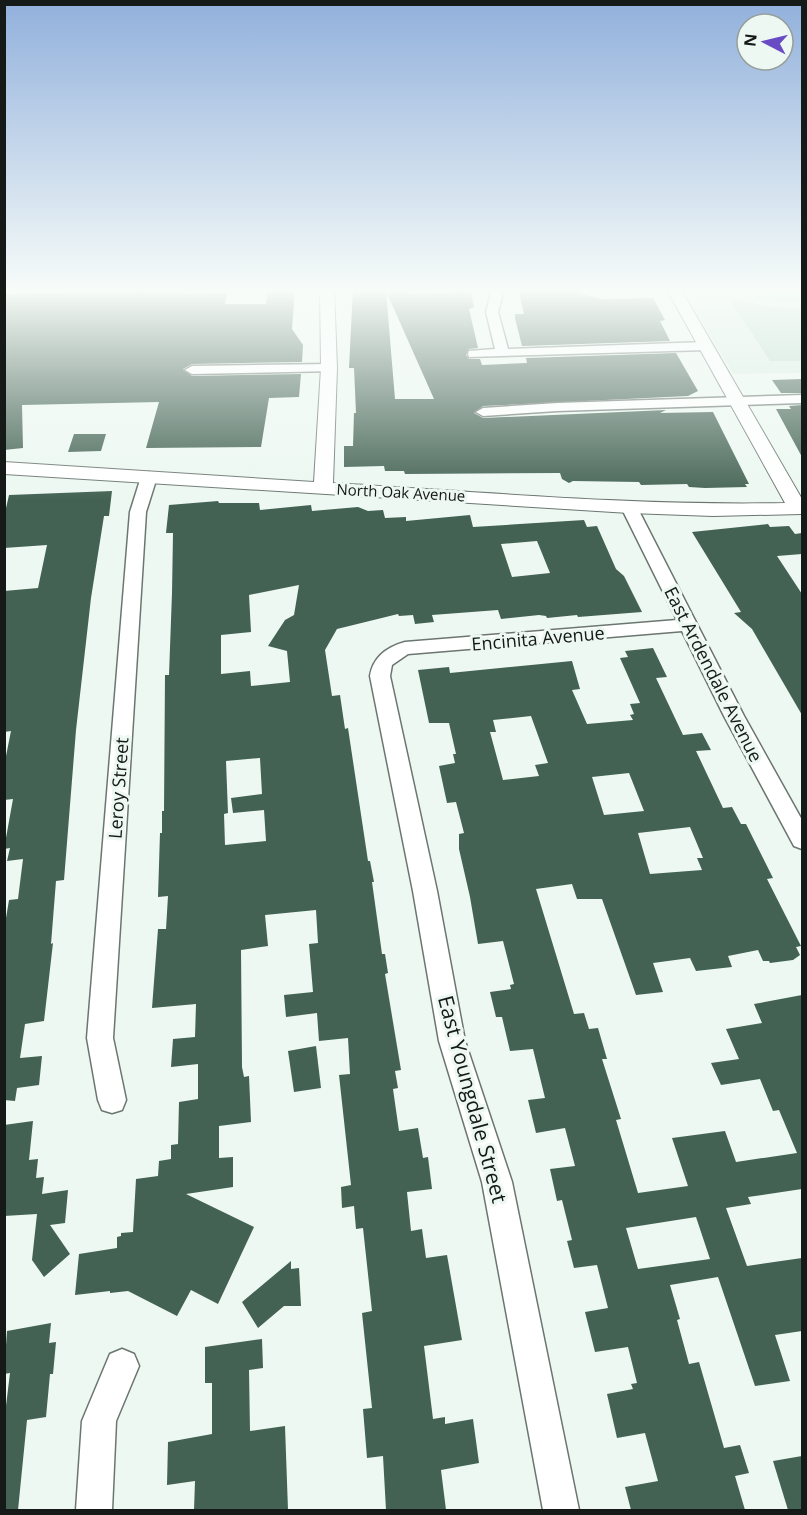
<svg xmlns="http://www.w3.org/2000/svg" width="807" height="1515" font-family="'Open Sans',sans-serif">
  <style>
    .built { fill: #daede3 }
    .green { fill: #b9d9c8 }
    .building { fill: #436253; fill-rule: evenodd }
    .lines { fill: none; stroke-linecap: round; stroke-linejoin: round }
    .minor-casing { stroke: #6c7670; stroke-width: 3 }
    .tertiary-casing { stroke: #6c7670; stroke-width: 2 }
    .minor { fill: #fff; fill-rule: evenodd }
    .tertiary { fill: #fff; fill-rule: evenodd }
    .labels { text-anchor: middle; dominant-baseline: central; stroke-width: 6; stroke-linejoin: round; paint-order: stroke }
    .far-street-label { font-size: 15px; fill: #151917; stroke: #edf8f2 }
    .street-label { font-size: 18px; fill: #151917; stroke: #edf8f2 }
    .near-street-label { font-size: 21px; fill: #151917; stroke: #edf8f2 }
  </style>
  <rect width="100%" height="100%" fill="#edf8f2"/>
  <!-- built -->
  <polygon class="built" points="682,288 802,288 802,373 733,374"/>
  <!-- green -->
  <g class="green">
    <polygon points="725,288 802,288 802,301 761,300"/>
    <polygon points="728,297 769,307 802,308 802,361 770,361"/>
  </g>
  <!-- building -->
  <g class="building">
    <polygon points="134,288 151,288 150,292 186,291 185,294 227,293 225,304 266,304 268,288 295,288 292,329 303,345 302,362 192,364 183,369 192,376 301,374 299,397 269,398 261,447 146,448 159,402 22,405 23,448 4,450 4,294 121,292 132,292"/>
    <path d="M353,288H408L409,294L450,293V288H470L474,307L469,309L478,348L469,349L466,355L469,359H480L482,365L527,363L526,358L676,353L698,391L688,396L483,406L474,413L483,418L666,410L660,413L713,412L749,484H745L747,487L705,488L689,487L687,484L641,485L639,482L573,481L569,483L562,479L560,473L405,474L404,471H385L384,466L344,467V446H353L354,413H356L354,368H349ZM386,291L434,399H395Z"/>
    <polygon points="518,288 578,288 581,294 603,299 653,298 665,320 660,321 670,341 522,346 515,318 515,314 524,314"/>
    <polygon points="802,379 802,393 781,393 772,380"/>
    <polygon points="802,405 802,457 776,409 791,409 789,406"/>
    <polygon points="74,434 106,434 101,451 68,452"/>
    <polygon points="112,491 109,516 104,516 91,598 76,730 64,880 56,881 51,944 53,943 44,1021 25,1024 20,1058 42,1056 39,1085 17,1088 15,1101 4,1100 4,930 9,900 18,899 23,859 7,861 10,848 4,849 13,799 4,800 4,766 11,731 4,732 4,591 38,588 47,545 4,548 4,517 9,495"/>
    <path d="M218,501L219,503H259L260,510L311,505L312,511L358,507L368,511L383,510L385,518L406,517V521L470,515L473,527L584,520L587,527L597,526L616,569L624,576L642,612L578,617L577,615L547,618L546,616L539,615L501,619L498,610L432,615L434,622L415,624L413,615L399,616L398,614L337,629L325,650L332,696L340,695L345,729L348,728L368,861H370L374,882H372L382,954H385L388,973L385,974L401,1070L395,1071L398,1088L393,1089L399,1131L418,1128L423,1158L428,1157L432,1189L407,1192L411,1231L422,1229L426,1258L447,1255L462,1340L424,1346L433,1419L445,1417V1424L473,1419L479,1463L441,1470L446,1510H386L383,1456L367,1458L363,1409L372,1408L362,1313L372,1311L363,1228L356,1229L354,1206L342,1208L341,1187L351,1185L339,1075L350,1074L348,1038L319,1041L317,1013L286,1017L284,995L313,992L309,944L318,943L316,910L265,915L268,946L241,950L242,1067L244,1077L249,1076L251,1122L219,1126V1158L233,1157V1187L186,1194L254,1227L218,1304L191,1290L177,1316L128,1291L110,1293V1291L75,1295L79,1254L117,1248V1237L121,1236V1233L133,1232L136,1179L158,1176L159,1161L171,1159V1145L178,1144L179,1102L198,1099V1064L171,1067L173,1039L195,1037L196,1004L152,1008L158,929H166L168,896L158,897L160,833H162V811H164L165,675H169L172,593L173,533H166L169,505ZM537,541L550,573L512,577L501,544ZM299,585L294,615L285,620L268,646L287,651L290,682L251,686L250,671L221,674V635L251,632L249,595ZM260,758L262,794L231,798L233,813L264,810L266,841L225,845L224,814L228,813L226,761Z"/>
    <polygon points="768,524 770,527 789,526 795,534 802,533 802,554 777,556 802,594 802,715 752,629 734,613 741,612 692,532"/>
    <path d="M653,648L667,677L656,678L683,735L702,733L711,750L696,751L723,808L732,807L741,824H746L773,878L767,879L801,946L796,947L800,955L793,960L770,963L769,961H763L758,950L728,956L732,967L696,971L690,958L653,963L663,992L636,995L602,899H577L572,884L536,889L574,1014L584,1013L589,1029L598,1028L607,1059H602L621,1119L616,1120L638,1193L688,1186L672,1138L725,1131L736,1162L797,1153L779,1110L773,1111L760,1079L721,1085L711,1063L739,1059L726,1029L762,1023L754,1004L802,995V1189L748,1197L751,1204L726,1208L747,1266L802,1258V1331L775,1335L790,1381L755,1386L718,1277L670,1285L680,1319L677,1320L689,1364L699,1362L724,1448L740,1445L749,1473L735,1476L745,1510H631L625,1487L658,1481L645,1433L617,1438L607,1394L633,1389L631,1384L637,1383L628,1347L595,1352L585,1312L608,1308L597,1265L574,1268L567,1241L572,1240L562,1200L557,1201L550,1169L575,1166L565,1128L536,1133L528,1100L545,1098L533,1049L510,1051L502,1017H496L490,992L511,989L510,985L514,984L503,941L478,944L470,897L459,849V834L464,833L456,802L447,803L439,766L455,763L453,754H456L449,723H429L418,670L449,667L450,673L572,661L580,689L572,690L587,724L633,720L630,715L634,714L630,704L640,703L620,658L628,657L625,651ZM531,716L548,763L535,765L539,776L503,780L490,732H496L493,720ZM629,773L644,811L604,815L592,777ZM690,827L703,858H697L702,870L650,874L638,833ZM696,1217L710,1259L638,1269L626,1228Z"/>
    <polygon points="316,1046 321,1088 294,1092 288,1051"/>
    <polygon points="33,1121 29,1160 38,1159 36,1178 44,1177 42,1194 68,1190 65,1223 50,1225 70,1254 44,1277 32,1260 37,1214 4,1216 4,1125"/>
    <polygon points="291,1261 291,1269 299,1268 301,1306 284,1306 258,1328 242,1302"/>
    <polygon points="51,1323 49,1343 56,1342 53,1374 50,1374 46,1417 27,1420 18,1510 4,1510 4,1422 10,1373 4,1374 7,1331"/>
    <polygon points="262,1339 263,1368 249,1370 250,1431 285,1426 288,1510 194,1510 195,1481 167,1485 168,1442 212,1434 212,1383 205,1383 205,1347"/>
    <polygon points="802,1456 802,1510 788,1510 773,1461"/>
  </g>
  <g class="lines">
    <defs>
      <g id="minor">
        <polygon points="489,288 501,288 502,297 498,312 508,349 706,342 712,346 706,350 469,357 468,354 469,351 495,349 486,312 490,297"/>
        <polygon points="329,364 336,368 334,371 192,374 185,370 192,366"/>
        <polygon points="802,395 802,403 557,411 483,416 476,412 483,408 557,403"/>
        <polygon points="149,472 157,477 146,512 113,1038 126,1100 122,1110 112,1113 102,1110 98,1100 87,1038 130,512 141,477"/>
        <path d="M629,502L637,507L744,716L802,820V849L794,846L724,716L682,631L408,654L392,665L390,676L437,891L465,1041L512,1182L579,1510H543L482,1182L439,1041L413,891L370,676C373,657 387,647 405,642L677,620L621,507Z"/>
        <polygon points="122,1349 134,1354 139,1366 116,1421 112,1510 76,1510 82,1421 110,1354"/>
      </g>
      <path id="tertiary" d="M320,288H334L337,368L333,483C483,492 634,506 785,503L666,288H680L802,499V514L713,516L629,513L4,474V462L314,482L321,368Z"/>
    </defs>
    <!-- minor casing -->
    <use href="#minor" class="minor-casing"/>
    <!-- tertiary casing -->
    <use href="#tertiary" class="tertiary-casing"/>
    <!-- minor -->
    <use href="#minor" class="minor"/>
    <!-- tertiary -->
    <use href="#tertiary" class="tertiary"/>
  </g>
  <!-- sky -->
  <linearGradient id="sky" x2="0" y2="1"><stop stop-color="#91b0dc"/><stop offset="0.58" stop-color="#f7fcf9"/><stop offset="1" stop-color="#f7fcf9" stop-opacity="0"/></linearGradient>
  <rect width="807" height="500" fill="url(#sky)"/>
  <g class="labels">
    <!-- far-street labels -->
    <g class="far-street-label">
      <text transform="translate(401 492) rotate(3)">North Oak Avenue</text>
    </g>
    <!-- street labels -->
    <g class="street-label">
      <text transform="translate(538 638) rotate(-5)">Encinita Avenue</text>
      <text transform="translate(714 674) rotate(63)">East Ardendale Avenue</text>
      <text transform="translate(118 788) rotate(-86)">Leroy Street</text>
    </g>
    <!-- near-street labels -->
    <g class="near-street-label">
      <text transform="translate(473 1099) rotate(75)">East Youngdale Street</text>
    </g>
  </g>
  <!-- border -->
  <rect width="807" height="1515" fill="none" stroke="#151917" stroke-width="12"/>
  <!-- north arrow -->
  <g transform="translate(765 42) rotate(277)"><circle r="28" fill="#edf8f2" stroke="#979f9a" stroke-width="1.5"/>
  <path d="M0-4.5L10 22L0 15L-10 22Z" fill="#694bc4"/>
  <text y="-9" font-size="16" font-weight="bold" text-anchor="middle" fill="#151917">N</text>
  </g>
</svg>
